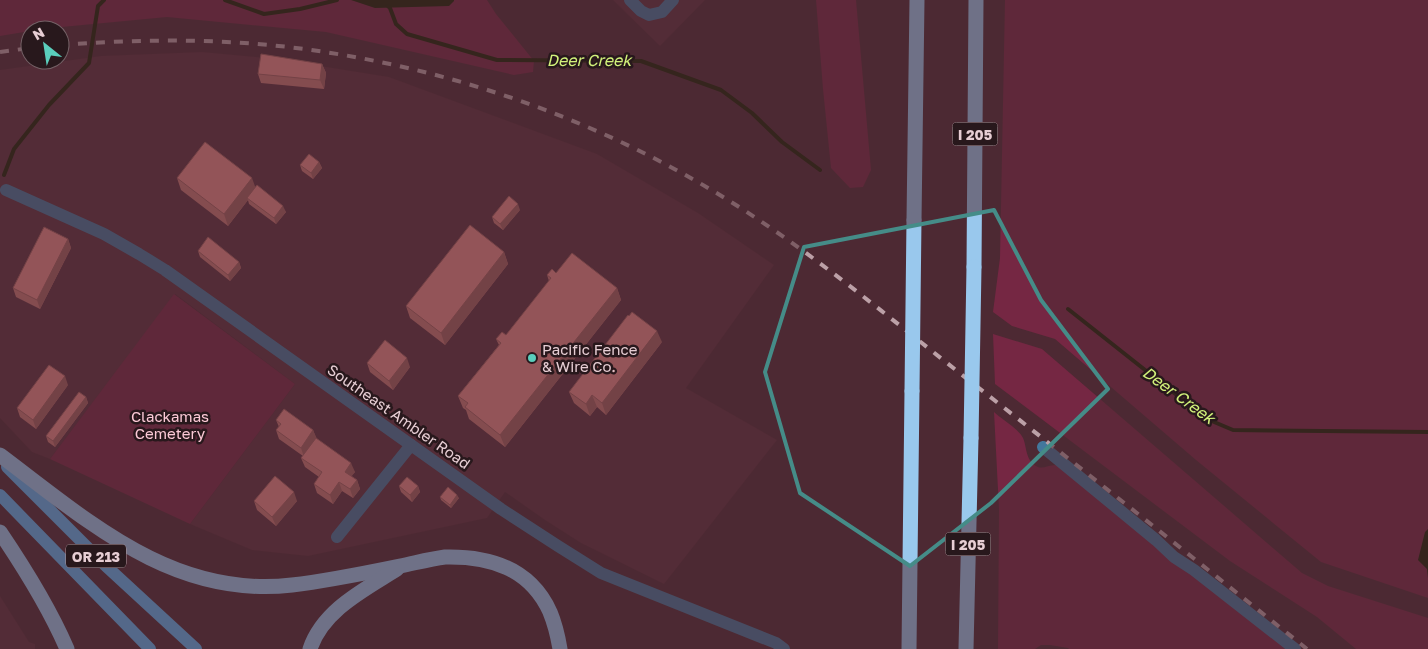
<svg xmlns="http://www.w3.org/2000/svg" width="1428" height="649" font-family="'Golos Text',sans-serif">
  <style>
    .built { fill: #5b2f3c }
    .green { fill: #752743 }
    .water { fill: #192004 }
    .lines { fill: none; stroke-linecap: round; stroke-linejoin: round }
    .stream { stroke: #192004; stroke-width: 4 }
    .minor { stroke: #43779c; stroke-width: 12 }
    .major { stroke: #5db4f1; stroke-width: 12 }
    .highway { stroke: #99c8ed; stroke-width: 15 }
    .rail { stroke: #bca0a7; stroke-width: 4; stroke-dasharray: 9 9; stroke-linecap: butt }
    .highway-bridge { stroke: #99c8ed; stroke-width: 15 }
    .wall { fill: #c87572 }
    .shaded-wall { fill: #a35f5d }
    .building { fill: #e98885; stroke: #a35f5d }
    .marked { fill: none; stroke: #458c88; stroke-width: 4; stroke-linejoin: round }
    .poi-dot { fill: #5acebc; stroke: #28181c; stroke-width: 2 }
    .labels { text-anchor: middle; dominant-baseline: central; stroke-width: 5; stroke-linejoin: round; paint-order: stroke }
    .shield { fill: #28181c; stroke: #ae979d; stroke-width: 1 }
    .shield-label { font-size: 14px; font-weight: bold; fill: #e7ced4 }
    .poi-label { font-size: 15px; fill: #e7ced4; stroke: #28181c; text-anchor: start }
    .park-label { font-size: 15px; fill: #fcc9d6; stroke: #28181c }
    .street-label { font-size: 15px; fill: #e7ced4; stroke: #28181c }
    .water-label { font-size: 16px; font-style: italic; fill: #d2f27b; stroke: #28181c }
  </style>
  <rect width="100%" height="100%" fill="#4d2933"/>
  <!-- built -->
  <g class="built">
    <polygon points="613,0 705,0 660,46"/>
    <polygon points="202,52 277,59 389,77 597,154 698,213 774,265 686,388 777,440 664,584 581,543 545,520 505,492 487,518 308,556 252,550 190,524 295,384 175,294 50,459 32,452 0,418 0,70 101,56"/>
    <polygon points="0,596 29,642 35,644 35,649 0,649"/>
  </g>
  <!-- green -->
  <g class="green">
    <polygon points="0,0 487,0 496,14 534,61 533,72 514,75 326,32 167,17 30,30 30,31 0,36"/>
    <polygon points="816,0 856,0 871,170 863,187 850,188 831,168 823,89"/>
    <polygon points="1005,0 1428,0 1428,598 1321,562 1196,460 1055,339 1012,326 993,312 1000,258"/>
    <polygon points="174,294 295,384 190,524 50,459"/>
    <polygon points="993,334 1042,349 1302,573 1328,586 1428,618 1428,649 1356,649 1317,617 1230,561 995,384"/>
    <path d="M994,412C1001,419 1019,429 1023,438C1027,447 1025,459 1036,466C1042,470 1048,465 1055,465C1057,465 1060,466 1062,467L1288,649H1069L1068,648L1050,645H1041L1035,649H998L999,509Z"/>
  </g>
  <!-- water -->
  <g class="water">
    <polygon points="351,0 454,0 454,1 449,6 375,8"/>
    <polygon points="1428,529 1428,578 1427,569 1418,560 1425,532"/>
  </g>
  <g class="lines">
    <!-- stream -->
    <g class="stream">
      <polyline points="225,0 264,14 300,9 337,0"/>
      <polyline points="388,6 390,8 396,24 407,34 497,60 641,61 721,90 752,113 782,142 820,170"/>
      <polyline points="4,175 14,149 49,105 89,63 98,6 104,0"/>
      <polyline points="1068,309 1207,419 1233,430 1428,432"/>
    </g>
    <!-- minor -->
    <g class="minor">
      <polyline points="630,0 641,11 649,15 662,12 673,0"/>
      <polyline points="6,190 104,234 139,254 165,270 501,509 558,546 601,573 776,643 784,649"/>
      <polyline points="1043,447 1156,540 1174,557 1194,570 1295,649"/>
      <polyline points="337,537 411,445"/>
    </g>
    <!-- major -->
    <g class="major">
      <polyline points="7,467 106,566 196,649"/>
      <polyline points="0,495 150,649"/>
    </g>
    <!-- highway -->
    <g class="highway">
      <polyline points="914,220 917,0"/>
      <polyline points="974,267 976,0"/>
      <path d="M0,455C88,521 173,599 292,585C327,581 366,573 400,566C415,563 430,559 445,557C490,556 530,568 550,612C555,624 558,637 560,649"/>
      <path d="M0,532C25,569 49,607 67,649"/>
      <path d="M310,649C323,610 364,590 397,569"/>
      <polyline points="909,649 912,391"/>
      <polyline points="966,649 971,438"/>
    </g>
    <!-- rail -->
    <g class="rail">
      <path d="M60,45C141,39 223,38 304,49C453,69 599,120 728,200C815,254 894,322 975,385C1086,472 1197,561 1307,649"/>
      <polyline points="0,52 30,48"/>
    </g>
    <!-- highway-bridge -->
    <g class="highway-bridge">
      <polyline points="912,391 914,220"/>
      <polyline points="971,438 974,267"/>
    </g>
  </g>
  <!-- wall -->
  <g class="wall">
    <polygon points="322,64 326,73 324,89 261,83 258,74"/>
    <polygon points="319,162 322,168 313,179 302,171 300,165"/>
    <polygon points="177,178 255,187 286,212 276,224 249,204 248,200 228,226 181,190"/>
    <polygon points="520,210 503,230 494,223 492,217"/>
    <polygon points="68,239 71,248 40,309 16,297 13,288"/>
    <polygon points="198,251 239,262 241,268 230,281 200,257"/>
    <polygon points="504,252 508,264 445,345 410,318 406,306"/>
    <polygon points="556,273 617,288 621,300 505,447 469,419 466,410 463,408 458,396 499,345 496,339 506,335 549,281 547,275"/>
    <polygon points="662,342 606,415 597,407 590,416 574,403 569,392"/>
    <polygon points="367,363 410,367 393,390 370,372"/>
    <polygon points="68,385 36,429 20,417 17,408"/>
    <polygon points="86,397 88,403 55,447 48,442 46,436"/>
    <polygon points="276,420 313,430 316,438 355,472 351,476 357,480 360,489 353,498 342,491 333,504 317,493 314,484 319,477 305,467 301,458 303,456 279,439 276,430 279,427"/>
    <polygon points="399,486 418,486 420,492 412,502 401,492"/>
    <polygon points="440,497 459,498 451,508 441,500"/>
    <polygon points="254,501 297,501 276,526 257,510"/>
  </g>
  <!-- shaded-wall -->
  <g class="shaded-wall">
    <polygon points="322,64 326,73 324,89 320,80"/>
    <polygon points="319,162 322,168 313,179 311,173"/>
    <polygon points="252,178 256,189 247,198 248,200 228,226 224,214"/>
    <polygon points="518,204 520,210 503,230 500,224"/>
    <polygon points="283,206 286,212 276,224 274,218"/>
    <polygon points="68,239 71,248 40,309 37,300"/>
    <polygon points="504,252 508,264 445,345 441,333"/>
    <polygon points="239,262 241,268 230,281 228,275"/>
    <polygon points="617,288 621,300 505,447 500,435"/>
    <polygon points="657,331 662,342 606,415 602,403"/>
    <polygon points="407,358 410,367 393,390 389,381"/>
    <polygon points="65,376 68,385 36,429 33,420"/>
    <polygon points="592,395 597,407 590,416 586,404"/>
    <polygon points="86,397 88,403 55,447 53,441"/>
    <polygon points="313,430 317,439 304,457 301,448"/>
    <polygon points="351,463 355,472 348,481 345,472"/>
    <polygon points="357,480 360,489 353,498 350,489"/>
    <polygon points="339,482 342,491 333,504 330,495"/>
    <polygon points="418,486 420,492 412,502 410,495"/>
    <polygon points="294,492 297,501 276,526 272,517"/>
    <polygon points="457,495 459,498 451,508 450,505"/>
  </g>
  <!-- building -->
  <g class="building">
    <polygon points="261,54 322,64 320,80 258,74"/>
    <polygon points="205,142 252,178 224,214 177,178"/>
    <polygon points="309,154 319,162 311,173 300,165"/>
    <polygon points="257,185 283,206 274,218 247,198"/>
    <polygon points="509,196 518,204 500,224 492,217"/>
    <polygon points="470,225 504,252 441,333 406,306"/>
    <polygon points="44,227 68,239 37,300 13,288"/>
    <polygon points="208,237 239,262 228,275 198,251"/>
    <polygon points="572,253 617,288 500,435 465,407 468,403 458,396 501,343 496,339 502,332 506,335 551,278 547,275 552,269 556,273"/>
    <polygon points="632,312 657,331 602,403 592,395 586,404 569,392 628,315 629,316"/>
    <polygon points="385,340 407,358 389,381 367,363"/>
    <polygon points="49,365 65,376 33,420 17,408"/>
    <polygon points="79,392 86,397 53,441 46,436"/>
    <polygon points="284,409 313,430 301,448 276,430 281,424 276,420"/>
    <polygon points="316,438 351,463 345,472 357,480 350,489 339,482 330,495 314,484 322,472 301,458"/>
    <polygon points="275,476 294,492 272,517 254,501"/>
    <polygon points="407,477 418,486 410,495 399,486"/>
    <polygon points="448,487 457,495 450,505 440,497"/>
  </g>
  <!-- marked area -->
  <path d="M0 0H1428V649H0ZM994,210L1041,300L1108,389L991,503L910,566L800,493L765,372L804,247Z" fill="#4d2933" fill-opacity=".55" fill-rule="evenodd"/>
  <path class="marked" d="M994,210L1041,300L1108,389L991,503L910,566L800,493L765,372L804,247Z"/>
  <!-- markers -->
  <circle class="poi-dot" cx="532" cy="358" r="5"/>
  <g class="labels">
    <!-- shield labels -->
    <g class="shield">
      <rect x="952.5" y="122.5" width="45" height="23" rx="4"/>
      <rect x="945.5" y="532.5" width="45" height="23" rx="4"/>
      <rect x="66" y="544.5" width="60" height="23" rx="4"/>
    </g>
    <g class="shield-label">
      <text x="975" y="134">I 205</text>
      <text x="968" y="544">I 205</text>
      <text x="96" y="556">OR 213</text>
    </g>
    <!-- poi labels -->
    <g class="poi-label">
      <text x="542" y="349">Pacific Fence<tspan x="542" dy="17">&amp; Wire Co.</tspan></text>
    </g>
    <!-- park labels -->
    <g class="park-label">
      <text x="170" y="416">Clackamas<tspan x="170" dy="17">Cemetery</tspan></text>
    </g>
    <!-- street labels -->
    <g class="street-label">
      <text transform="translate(399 416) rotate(35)">Southeast Ambler Road</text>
    </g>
    <!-- water labels -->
    <g class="water-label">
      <text x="589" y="60">Deer Creek</text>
      <text transform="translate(1179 395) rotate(36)">Deer Creek</text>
    </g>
  </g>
  <!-- north arrow -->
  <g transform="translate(45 45) rotate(330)"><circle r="24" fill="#28181c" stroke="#746166"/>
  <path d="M0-4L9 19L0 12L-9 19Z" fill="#5acebc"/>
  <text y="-8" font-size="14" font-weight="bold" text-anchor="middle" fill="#e7ced4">N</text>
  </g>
</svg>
